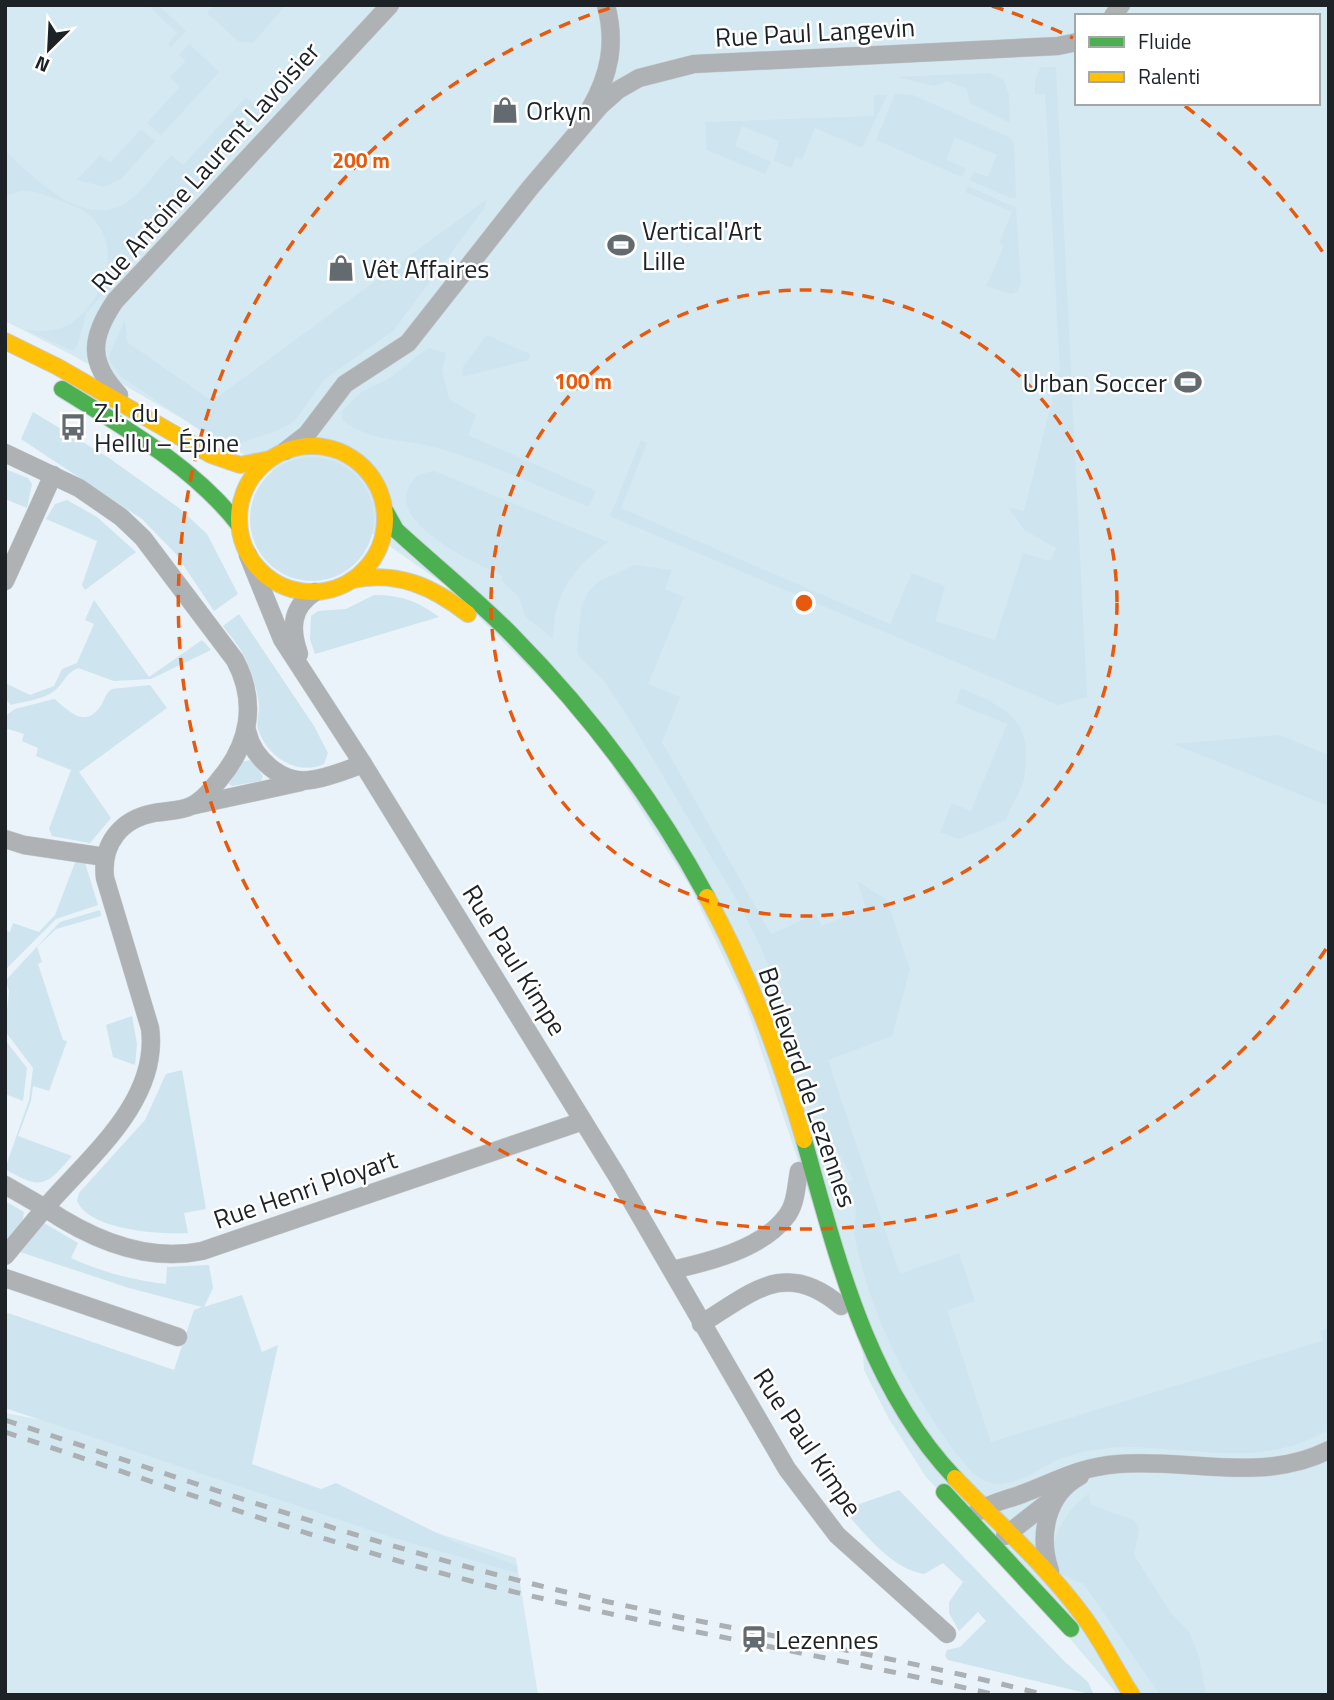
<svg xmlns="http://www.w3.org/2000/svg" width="1334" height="1700" font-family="'Titillium Web',sans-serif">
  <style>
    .built { fill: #d5e9f2; fill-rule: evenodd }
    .green { fill: #cee4ef }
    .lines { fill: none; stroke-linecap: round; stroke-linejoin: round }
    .street-casing { stroke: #c6cdd1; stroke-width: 19 }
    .fast-casing { stroke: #c6cdd1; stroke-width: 18 }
    .slow-casing { stroke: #c6cdd1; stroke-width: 18 }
    .street { stroke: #aeb2b5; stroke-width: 18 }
    .fast { stroke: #4caf50; stroke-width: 16 }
    .slow { stroke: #ffc107; stroke-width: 16 }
    .rail { stroke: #aab0b3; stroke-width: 5; stroke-dasharray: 12 12; stroke-linecap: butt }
    .ring { fill: none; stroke: #e8590c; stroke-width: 3.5; stroke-dasharray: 12 9 }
    .labels { text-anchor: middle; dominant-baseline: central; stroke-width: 5; stroke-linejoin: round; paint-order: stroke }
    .street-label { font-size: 26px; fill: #1c2226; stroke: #fff }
    .poi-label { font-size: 26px; fill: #1c2226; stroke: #fff; text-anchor: start }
    .centre { fill: #e8590c; stroke: #fff; stroke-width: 3.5 }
    .ring-label { font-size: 21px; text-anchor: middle; font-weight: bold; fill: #e8590c; stroke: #fff; stroke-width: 5; stroke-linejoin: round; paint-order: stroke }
  </style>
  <rect width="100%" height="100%" fill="#e9f3f9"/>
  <!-- built -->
  <g class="built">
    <path d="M5,5H1329V1695H1118L996,1552L926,1477L889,1419L864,1370L863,1354L746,1005L690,886L586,725L452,590L333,506L74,356L5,321ZM1077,16H1318V103H1077Z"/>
    <polygon points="5,1413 140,1439 516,1558 538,1695 5,1695"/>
  </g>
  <!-- green -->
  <g class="green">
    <polygon points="148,5 158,5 186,31 171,47 168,44 177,33"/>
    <polygon points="215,5 286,5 253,43 238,41 207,13"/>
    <polygon points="189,44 219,72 161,135 147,123 180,87 170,77 186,61 179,55"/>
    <polygon points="1041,67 1056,67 1087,697 1058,705 610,516 641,440 647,443 621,508 890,624 912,573 945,586 935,621 995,640 1023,553 1050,561 1056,548 1024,530 1008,507 1024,511 1060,369 1045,94 1035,94 1035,79"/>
    <polygon points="989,73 1004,80 1009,95 1010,123 970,103 967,89 947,81 934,86 897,77"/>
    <polygon points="895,94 913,95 1009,137 1014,143 1016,198 1010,198 970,180 974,172 988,177 997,155 955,137 946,160 966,168 962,177 876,140"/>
    <polygon points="874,95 887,95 862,148 815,128 802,159 796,157 791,168 774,161 779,141 742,126 735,146 771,162 765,174 707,150 705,122 874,116"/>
    <path d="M246,97L264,114L86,313L78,345L73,351L26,330C40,331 55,332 68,325C100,306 122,256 97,223C88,209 66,203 51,197C33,191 22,187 5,197V151C37,180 90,237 135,196C148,184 159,168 171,155L183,165Z"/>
    <polygon points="141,129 155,141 121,179 104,187 77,180 100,155 110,163"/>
    <polygon points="968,186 1016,208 1021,283 1018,291 1011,294 986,286 1004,246 999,243 1012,212 965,192"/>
    <polygon points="487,199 485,207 394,330 324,380 295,421 279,430 241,443 213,439 120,376 108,358 125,320 127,342 212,401"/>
    <polygon points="487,335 530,354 528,360 462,377 463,367"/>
    <path d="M428,348L446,353L442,369L449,399L476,415L468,435L596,491L589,507C540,488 491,463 441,449C405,438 376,444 343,421L342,411L363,391L391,377Z"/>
    <polygon points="33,412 109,458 179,508 207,534 238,594 214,611 176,554 142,519 21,439"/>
    <circle cx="312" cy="519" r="62"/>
    <polygon points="5,469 28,478 32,484 27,508 5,499"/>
    <path d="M434,471L608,542C572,569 554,593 553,639L525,616L518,596L501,580L503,577L493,568L490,570C466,559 392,522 408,488C414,476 422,473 434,471Z"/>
    <polygon points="67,500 97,517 136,552 85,590 82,585 97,541 46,519 55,504"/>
    <path d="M634,565L672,570L665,589L684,597L648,684L680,697L662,742L771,934L816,914L822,926L866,907L857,881L887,900L910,969L892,1036L828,1060L900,1274L959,1253L975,1301L947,1310L991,1442L1322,1341L1320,1331L1329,1328V1429C1271,1467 1196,1449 1132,1447C1108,1447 1082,1450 1060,1459C1041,1467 1017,1486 996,1484C975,1482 957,1455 946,1439C903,1378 868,1308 854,1233C853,1226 856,1219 856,1212C855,1202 850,1191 847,1182L853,1179L826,1130L810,1073L761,947L742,909L628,717L604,681L580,658L577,651L581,607L588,592L598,582Z"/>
    <path d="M374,595C401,595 417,601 439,617L315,654L310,639L311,616L318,611L346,609Z"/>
    <path d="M94,600L149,677L202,640L211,650L151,679L114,681L78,668C64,674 64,684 54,691C43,700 24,701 11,705L5,699V683L30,695L54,686L62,669L77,663L94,624L85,620Z"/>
    <path d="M239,614L314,726L328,753L324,764C298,776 269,758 259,732C255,723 260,714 259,705C258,692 252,675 247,662C242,649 231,637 223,626Z"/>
    <path d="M150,685L167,708L79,772L111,818L90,843L52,836L49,829L71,770L36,756L38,748L22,741L24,734L5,728V716L15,709L54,699C67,708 83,730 100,707C105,701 104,694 112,689Z"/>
    <path d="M961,688C995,703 1028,715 1026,758C1026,766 1025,778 1022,786C1017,797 1010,807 1006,820L959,839L940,832L952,803L971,811L1007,724L956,703Z"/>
    <polygon points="1279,735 1329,755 1329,806 1173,744"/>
    <polygon points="251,760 263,776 261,781 232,786 229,784 241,762"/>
    <polygon points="76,860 85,863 98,905 56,919 5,970 5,930 10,932 13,923 39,932 55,915"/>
    <path d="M100,910L101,916L56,929L37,947L42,962L38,964L63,1040L67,1041L49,1091L33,1086L31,1101L18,1136L72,1156C45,1187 41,1190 5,1169L29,1100L33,1068L5,1031L9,991L6,980L60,922Z"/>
    <polygon points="132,1016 137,1044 135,1065 113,1057 106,1025"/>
    <polygon points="5,1040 27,1068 23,1101 5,1094"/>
    <path d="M182,1070L206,1209L184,1213L188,1233C161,1235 89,1230 77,1201L79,1193L145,1120L166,1074Z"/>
    <polygon points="5,1201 24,1212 22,1225 5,1246"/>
    <path d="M44,1223L78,1243L71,1258C102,1272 132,1280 166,1284L167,1267L209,1265L213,1288L204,1307L242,1295L262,1352L278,1345L252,1464L321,1489L336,1483L453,1541L517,1566V1573L394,1538L5,1408V1312L174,1370L194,1310L202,1307L129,1288L17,1251Z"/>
    <path d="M899,1490L1065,1662L1088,1682L1094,1695L948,1660L945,1656L947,1650L960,1647L986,1621L978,1612L959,1631L949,1613V1602L963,1582L943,1563L924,1574C890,1568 866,1534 843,1510Z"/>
    <path d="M1089,1494L1091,1505L1134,1520L1139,1528L1134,1555L1170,1612L1189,1632L1199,1656L1206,1695H1160L1084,1584L1058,1573C1056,1567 1053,1558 1053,1551C1054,1530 1072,1504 1089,1494Z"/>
  </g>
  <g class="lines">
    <defs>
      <g id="street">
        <polyline points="1113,16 1121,5"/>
        <path d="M590,109C610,74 616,43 606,5"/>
        <path d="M119,395C88,362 90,338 115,301L390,5"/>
        <polyline points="285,451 307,434 345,384 408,343 530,188 600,106 618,90 639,78 694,64 1058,46 1077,42"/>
        <path d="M5,453L79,488L121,517L143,538L235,660C258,703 249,745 219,780C212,789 202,801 191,806C181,811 165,811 154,813C121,819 101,844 105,878L150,1028C160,1101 88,1158 45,1208L5,1185"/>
        <polyline points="248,555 282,639 363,764 617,1176 787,1469 837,1535 947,1634"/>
        <polyline points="5,581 53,475"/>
        <path d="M299,654C290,629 291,607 315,592"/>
        <path d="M247,731C253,758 281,784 310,780C328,778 346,770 363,764"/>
        <polyline points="195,805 301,782"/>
        <polyline points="5,839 24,845 105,857"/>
        <path d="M5,1256L45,1208C91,1239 145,1263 202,1251L583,1121"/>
        <path d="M672,1270C708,1262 761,1249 785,1218C796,1206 796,1187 799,1171"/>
        <polyline points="5,1278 178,1337"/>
        <path d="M701,1324C754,1291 786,1259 841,1306"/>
        <path d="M977,1512C992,1502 1006,1500 1022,1494C1057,1481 1079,1467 1118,1464C1190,1458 1261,1484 1329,1450"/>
        <polyline points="1005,1536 1051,1500"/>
        <path d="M1050,1571C1038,1536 1046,1494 1080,1476"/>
      </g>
      <g id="fast">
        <path d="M62,389C125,428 193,466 239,525"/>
        <path d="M386,512L396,530C434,565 474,597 510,633C588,712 655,800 707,897"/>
        <path d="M804,1140C838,1260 867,1385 955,1478"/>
        <polyline points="944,1492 1071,1629"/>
      </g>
      <g id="slow">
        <polyline points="5,341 58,367 211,455 240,465 270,459"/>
        <circle cx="312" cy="519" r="73"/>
        <path d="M352,580C397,570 433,587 468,614"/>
        <path d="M707,897C749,974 780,1056 804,1140"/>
        <path d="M955,1478C999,1524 1046,1565 1084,1617C1102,1641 1115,1669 1132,1695"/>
      </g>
    </defs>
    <!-- street casing -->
    <use href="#street" class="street-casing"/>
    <!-- fast casing -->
    <use href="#fast" class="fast-casing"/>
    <!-- slow casing -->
    <use href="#slow" class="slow-casing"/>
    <!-- street -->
    <use href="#street" class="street"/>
    <!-- fast -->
    <use href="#fast" class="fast"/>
    <!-- slow -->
    <use href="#slow" class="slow"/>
    <!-- rail -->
    <g class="rail">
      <path d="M5,1420C182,1479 356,1540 537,1585C705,1627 877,1651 1045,1695"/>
      <path d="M5,1432C167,1486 328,1545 494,1587C661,1628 830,1656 996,1695"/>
    </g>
  </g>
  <!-- distance rings -->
  <g class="ring">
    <circle cx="804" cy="603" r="313"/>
    <path d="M1326 949A626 626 0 1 1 616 6M992 6A626 626 0 0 1 1073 38M1185 106A626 626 0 0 1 1326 257"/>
  </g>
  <!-- icons -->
  <defs>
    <symbol id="shop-bare" viewBox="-9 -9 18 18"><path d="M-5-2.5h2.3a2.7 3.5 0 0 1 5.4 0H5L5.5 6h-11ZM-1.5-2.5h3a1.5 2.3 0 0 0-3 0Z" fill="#646b70" stroke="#fff" stroke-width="2.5" paint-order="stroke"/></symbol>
    <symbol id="stadium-bare" viewBox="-9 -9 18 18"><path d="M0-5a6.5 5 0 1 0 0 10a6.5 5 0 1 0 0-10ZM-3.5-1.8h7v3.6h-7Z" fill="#646b70" stroke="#fff" stroke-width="2.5" paint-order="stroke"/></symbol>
    <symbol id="bus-bare" viewBox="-9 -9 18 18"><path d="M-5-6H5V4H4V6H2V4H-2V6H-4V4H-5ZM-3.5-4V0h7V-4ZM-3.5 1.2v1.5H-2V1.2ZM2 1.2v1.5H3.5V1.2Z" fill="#646b70" stroke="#fff" stroke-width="2.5" paint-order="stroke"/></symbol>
    <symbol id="station-bare" viewBox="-9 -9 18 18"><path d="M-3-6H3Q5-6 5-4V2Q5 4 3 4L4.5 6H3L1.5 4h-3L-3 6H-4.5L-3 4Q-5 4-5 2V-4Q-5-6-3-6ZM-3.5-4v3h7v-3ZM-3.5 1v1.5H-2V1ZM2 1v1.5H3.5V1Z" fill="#646b70" stroke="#fff" stroke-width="2.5" paint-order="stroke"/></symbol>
  </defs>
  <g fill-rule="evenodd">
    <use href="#shop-bare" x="486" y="91" width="38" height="38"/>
    <use href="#stadium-bare" x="602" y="226" width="38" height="38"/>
    <use href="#shop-bare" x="322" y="249" width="38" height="38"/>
    <use href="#stadium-bare" x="1169" y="363" width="38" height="38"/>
    <use href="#bus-bare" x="54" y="408" width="38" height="38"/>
    <use href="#station-bare" x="735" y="1620" width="38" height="38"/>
  </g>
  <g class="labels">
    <!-- street labels -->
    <g class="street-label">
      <text transform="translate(815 32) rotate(-3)">Rue Paul Langevin</text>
      <text transform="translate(205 167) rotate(-48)">Rue Antoine Laurent Lavoisier</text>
      <text transform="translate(515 960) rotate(58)">Rue Paul Kimpe</text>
      <text transform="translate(808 1087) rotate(71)">Boulevard de Lezennes</text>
      <text transform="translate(305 1189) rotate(-19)">Rue Henri Ployart</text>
      <text transform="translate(808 1442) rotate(56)">Rue Paul Kimpe</text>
    </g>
    <!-- poi labels -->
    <g class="poi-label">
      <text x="526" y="110">Orkyn</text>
      <text x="642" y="230">Vertical'Art<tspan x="642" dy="30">Lille</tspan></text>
      <text x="362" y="268">Vêt Affaires</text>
      <text x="1167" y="382" text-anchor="end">Urban Soccer</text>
      <text x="94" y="412">Z.I. du<tspan x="94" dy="30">Hellu – Épine</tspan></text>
      <text x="775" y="1639">Lezennes</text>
    </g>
  </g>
  <circle cx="804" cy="603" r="10" class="centre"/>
  <g class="ring-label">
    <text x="361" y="168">200 m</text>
    <text x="583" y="389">100 m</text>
  </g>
  <!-- border -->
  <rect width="1334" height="1700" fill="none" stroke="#1c2226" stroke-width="14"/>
  <!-- legend -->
  <rect x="1075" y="14" width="245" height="91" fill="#ffffff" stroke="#a4a7a8" stroke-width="2"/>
  <rect x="1089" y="37" width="35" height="10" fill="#4caf50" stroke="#a4a7a8" stroke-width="2"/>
  <text x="1138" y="49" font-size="21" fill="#1c2226">Fluide</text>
  <rect x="1089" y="72" width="35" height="10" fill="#ffc107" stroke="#a4a7a8" stroke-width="2"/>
  <text x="1138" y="84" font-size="21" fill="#1c2226">Ralenti</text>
  <!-- north arrow -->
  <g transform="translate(49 49) rotate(204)" stroke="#ffffff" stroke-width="5" paint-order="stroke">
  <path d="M0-5L12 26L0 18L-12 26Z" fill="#1c2226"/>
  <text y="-10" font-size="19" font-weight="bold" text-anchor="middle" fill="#1c2226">N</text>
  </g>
</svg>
